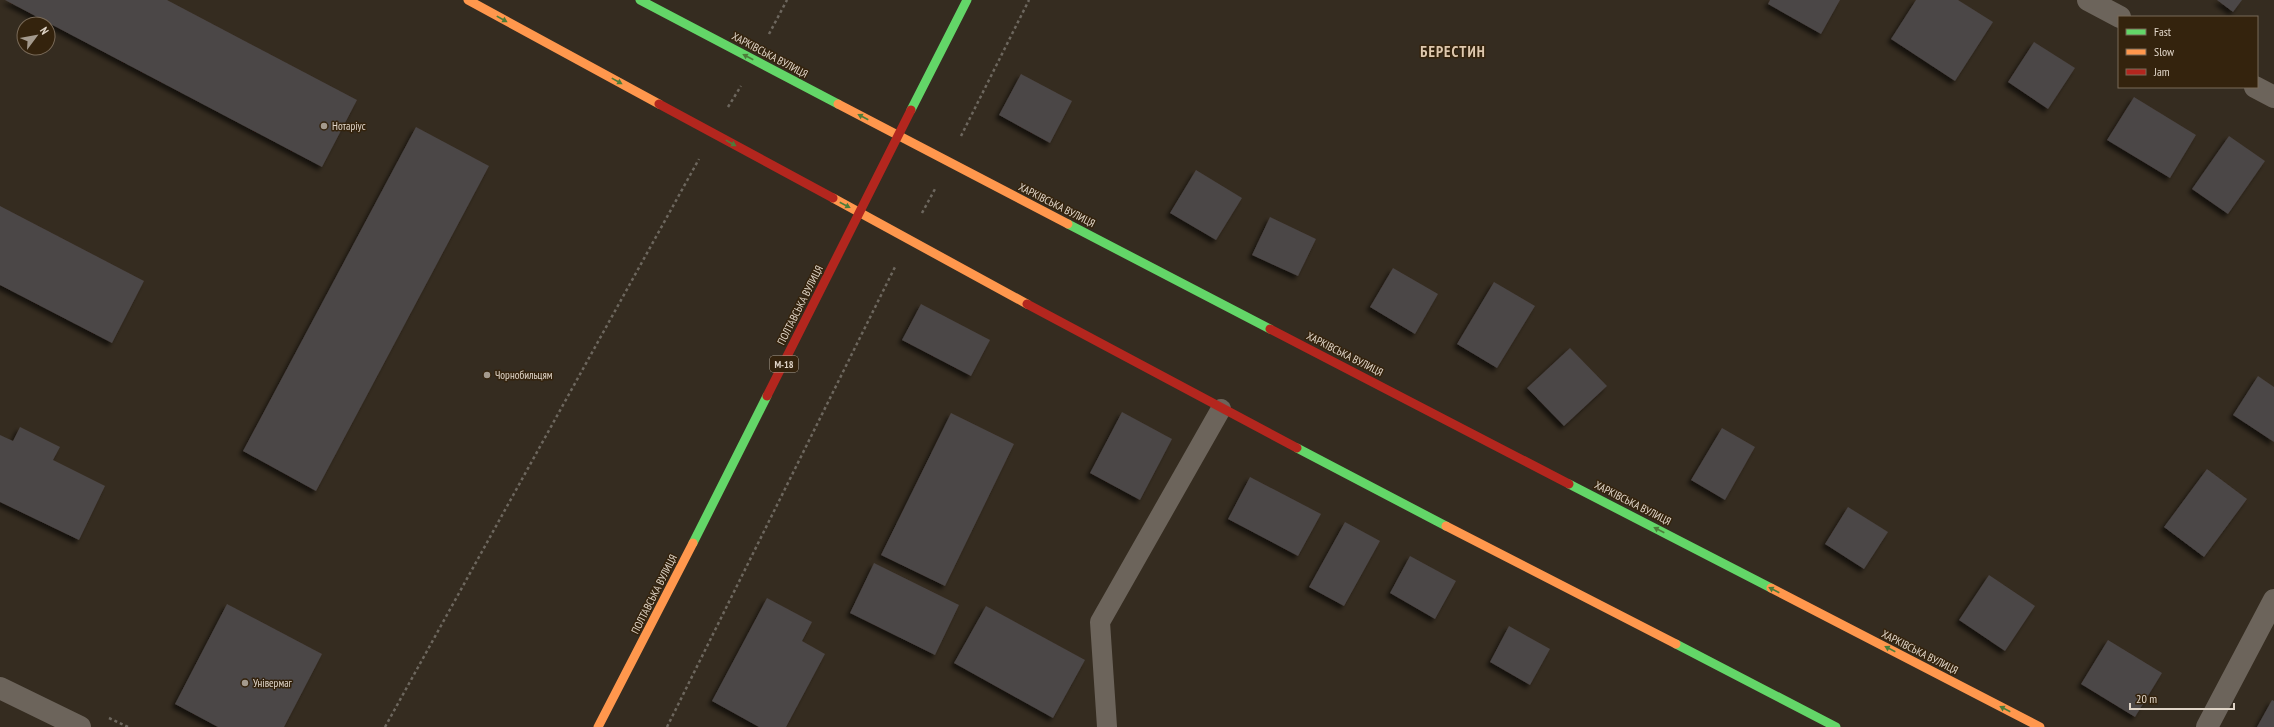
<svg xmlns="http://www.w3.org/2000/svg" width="2274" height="727" font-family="'PT Sans Narrow',sans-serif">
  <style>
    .building { fill: #4c4646; filter: url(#shadow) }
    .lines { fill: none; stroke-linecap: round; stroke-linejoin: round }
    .path { stroke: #6d675e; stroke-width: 2.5; stroke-dasharray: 3 3; stroke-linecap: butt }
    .lane { stroke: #6c645b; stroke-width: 20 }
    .street { stroke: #6c645b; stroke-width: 22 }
    .fast { stroke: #63d668; stroke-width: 9 }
    .slow { stroke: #ff974d; stroke-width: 9 }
    .jam { stroke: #b3261e; stroke-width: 9 }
    .oneway { fill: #4c7c3a }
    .poi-dot { fill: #a49a8d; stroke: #34230d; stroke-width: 1.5 }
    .labels { text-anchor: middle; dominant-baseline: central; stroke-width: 3; stroke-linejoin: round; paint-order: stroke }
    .shield { fill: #34230d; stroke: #aca090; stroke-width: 1 }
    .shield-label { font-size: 10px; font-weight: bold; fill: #e0d5c8 }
    .street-label { font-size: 11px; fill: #e0d5c8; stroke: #34230d }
    .poi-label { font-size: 11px; fill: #e0d5c8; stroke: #34230d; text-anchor: start }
    .district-label { font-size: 15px; font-weight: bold; letter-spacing: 1px; fill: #dec8ae; stroke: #34230d }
  </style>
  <defs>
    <filter id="shadow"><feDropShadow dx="-3.5" dy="3.5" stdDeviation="2" flood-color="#0009"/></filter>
  </defs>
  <rect width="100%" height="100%" fill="#352c20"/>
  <!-- building -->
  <g class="building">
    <polygon points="5,0 167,0 357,100 322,167"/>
    <polygon points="1770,0 1840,0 1821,34 1768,4"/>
    <polygon points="1916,0 1958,0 1993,22 1955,81 1891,39"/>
    <polygon points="2217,0 2242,0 2233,12"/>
    <polygon points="2034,42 2075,68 2048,109 2008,82"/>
    <polygon points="1021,74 1072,101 1050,143 999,115"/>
    <polygon points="2134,97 2196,135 2170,178 2107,140"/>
    <polygon points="416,127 489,166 316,491 243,451"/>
    <polygon points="2229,136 2265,161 2228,214 2192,189"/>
    <polygon points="1196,170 1242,198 1216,240 1170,213"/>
    <polygon points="0,206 144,281 112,343 0,285"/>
    <polygon points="1270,217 1316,239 1298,276 1252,255"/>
    <polygon points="1393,268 1438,294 1415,334 1370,307"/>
    <polygon points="1494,282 1535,306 1497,368 1457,344"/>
    <polygon points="921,304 990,340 971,376 902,340"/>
    <polygon points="1570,348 1607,386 1564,426 1527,388"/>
    <polygon points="2258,376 2274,387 2274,442 2233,415"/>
    <polygon points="1122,412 1172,439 1140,500 1090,473"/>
    <polygon points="951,413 1014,444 945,586 881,555"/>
    <polygon points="20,427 60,447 53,460 105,486 79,540 0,502 0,435 13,441"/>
    <polygon points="1722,428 1755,447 1725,500 1691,480"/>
    <polygon points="2207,469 2247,499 2204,557 2164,527"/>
    <polygon points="1250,477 1321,514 1298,556 1228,519"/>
    <polygon points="1848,507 1888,532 1864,569 1825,544"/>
    <polygon points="1345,522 1380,541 1344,606 1309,587"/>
    <polygon points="1410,556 1456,581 1435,619 1390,593"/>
    <polygon points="874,563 959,605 935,655 850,613"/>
    <polygon points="1989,575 2035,606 2005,651 1959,620"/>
    <polygon points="767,598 812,622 802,641 825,654 786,727 759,727 712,701"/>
    <polygon points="227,604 322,654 284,727 218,727 175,704"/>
    <polygon points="986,606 1085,660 1053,718 954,663"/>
    <polygon points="1509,626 1550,649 1530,685 1490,662"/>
    <polygon points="2108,640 2162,673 2135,717 2081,684"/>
    <polygon points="2272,700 2274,701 2274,727 2257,727"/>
  </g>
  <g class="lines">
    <!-- path -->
    <g class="path">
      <polyline points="769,34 787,0"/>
      <polyline points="728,107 741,86"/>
      <polyline points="961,136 1029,0"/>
      <polyline points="922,213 935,189"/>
      <polyline points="109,718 128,727"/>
      <polyline points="385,727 699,159"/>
      <polyline points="667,727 896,265"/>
    </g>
    <!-- lane -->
    <polyline class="lane" points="1107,727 1100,622 1221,409"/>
    <!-- street -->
    <g class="street">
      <polyline points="2088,0 2120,17"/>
      <polyline points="2255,87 2274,97"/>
      <polyline points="0,688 80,727"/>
      <polyline points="2207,727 2274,600"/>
    </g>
    <!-- fast -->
    <g class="fast">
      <polyline points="640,0 838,104"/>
      <polyline points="911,110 967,0"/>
      <polyline points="1068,224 1270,329"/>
      <polyline points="1297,448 1446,526"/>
      <polyline points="1569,484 1771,588"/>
      <polyline points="693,543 767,396"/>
      <polyline points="1676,644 1836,727"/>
    </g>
    <!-- slow -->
    <g class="slow">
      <polyline points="468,0 659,104"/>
      <polyline points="838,104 1068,224"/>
      <polyline points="833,198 1027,304"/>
      <polyline points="1446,526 1676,644"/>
      <polyline points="1771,588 2040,727"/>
      <polyline points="598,727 693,543"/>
    </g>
    <!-- jam -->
    <g class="jam">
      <polyline points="659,104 833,198"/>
      <polyline points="1027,304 1297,448"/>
      <polyline points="1270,329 1569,484"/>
      <polyline points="767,396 911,110"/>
    </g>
  </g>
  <!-- one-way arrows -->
  <defs><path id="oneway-solid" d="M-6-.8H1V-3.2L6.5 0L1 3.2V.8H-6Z"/></defs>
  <g class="oneway">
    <use href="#oneway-solid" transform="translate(502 19) rotate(29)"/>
    <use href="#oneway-solid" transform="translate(748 57) rotate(-152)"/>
    <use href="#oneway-solid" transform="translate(617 81) rotate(29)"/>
    <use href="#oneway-solid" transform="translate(863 117) rotate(-152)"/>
    <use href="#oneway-solid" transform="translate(731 143) rotate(29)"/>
    <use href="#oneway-solid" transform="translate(845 205) rotate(28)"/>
    <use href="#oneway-solid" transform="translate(1659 530) rotate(-153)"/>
    <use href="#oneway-solid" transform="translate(1774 590) rotate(-153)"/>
    <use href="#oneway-solid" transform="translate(1890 649) rotate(-153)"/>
    <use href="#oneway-solid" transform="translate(2005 709) rotate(-153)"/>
  </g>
  <!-- markers -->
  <g class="poi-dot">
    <circle cx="324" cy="126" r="4"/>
    <circle cx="487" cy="375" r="4"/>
    <circle cx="245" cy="683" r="4"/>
  </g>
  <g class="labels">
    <!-- shield labels -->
    <rect class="shield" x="770" y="356" width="28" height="16" rx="3"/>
    <g class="shield-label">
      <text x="784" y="364">М-18</text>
    </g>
    <!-- street labels -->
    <g class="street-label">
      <text transform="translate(770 55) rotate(28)">ХАРКІВСЬКА ВУЛИЦЯ</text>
      <text transform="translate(1057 205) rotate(27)">ХАРКІВСЬКА ВУЛИЦЯ</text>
      <text transform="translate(800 305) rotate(-63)">ПОЛТАВСЬКА ВУЛИЦЯ</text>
      <text transform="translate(1345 354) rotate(27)">ХАРКІВСЬКА ВУЛИЦЯ</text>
      <text transform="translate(1633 503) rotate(27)">ХАРКІВСЬКА ВУЛИЦЯ</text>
      <text transform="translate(654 594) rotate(-63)">ПОЛТАВСЬКА ВУЛИЦЯ</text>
      <text transform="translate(1920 652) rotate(27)">ХАРКІВСЬКА ВУЛИЦЯ</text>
    </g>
    <!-- poi labels -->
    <g class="poi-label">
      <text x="332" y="126">Нотаріус</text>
      <text x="495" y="375">Чорнобильцям</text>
      <text x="253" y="683">Універмаг</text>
    </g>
    <!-- district labels -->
    <g class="district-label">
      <text x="1453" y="51">БЕРЕСТИН</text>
    </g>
  </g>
  <!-- legend -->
  <rect x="2118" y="16" width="140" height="72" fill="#34230d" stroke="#796a58"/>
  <rect x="2126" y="29" width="20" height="6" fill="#63d668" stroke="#796a58"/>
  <text x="2154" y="36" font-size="12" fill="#e0d5c8">Fast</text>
  <rect x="2126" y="49" width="20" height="6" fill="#ff974d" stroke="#796a58"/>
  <text x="2154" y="56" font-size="12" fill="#e0d5c8">Slow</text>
  <rect x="2126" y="69" width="20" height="6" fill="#b3261e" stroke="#796a58"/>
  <text x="2154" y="76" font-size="12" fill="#e0d5c8">Jam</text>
  <!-- north arrow -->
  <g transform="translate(36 36) rotate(58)"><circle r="19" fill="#34230d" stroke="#796a58"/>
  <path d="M0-3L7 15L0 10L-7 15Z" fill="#a49a8d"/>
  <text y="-6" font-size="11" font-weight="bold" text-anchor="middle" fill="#e0d5c8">N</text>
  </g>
  <!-- scale -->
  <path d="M2130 703v6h104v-6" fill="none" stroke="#e0d5c8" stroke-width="2"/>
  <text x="2136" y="703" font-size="12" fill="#e0d5c8" stroke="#34230d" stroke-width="3" paint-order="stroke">20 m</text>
</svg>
